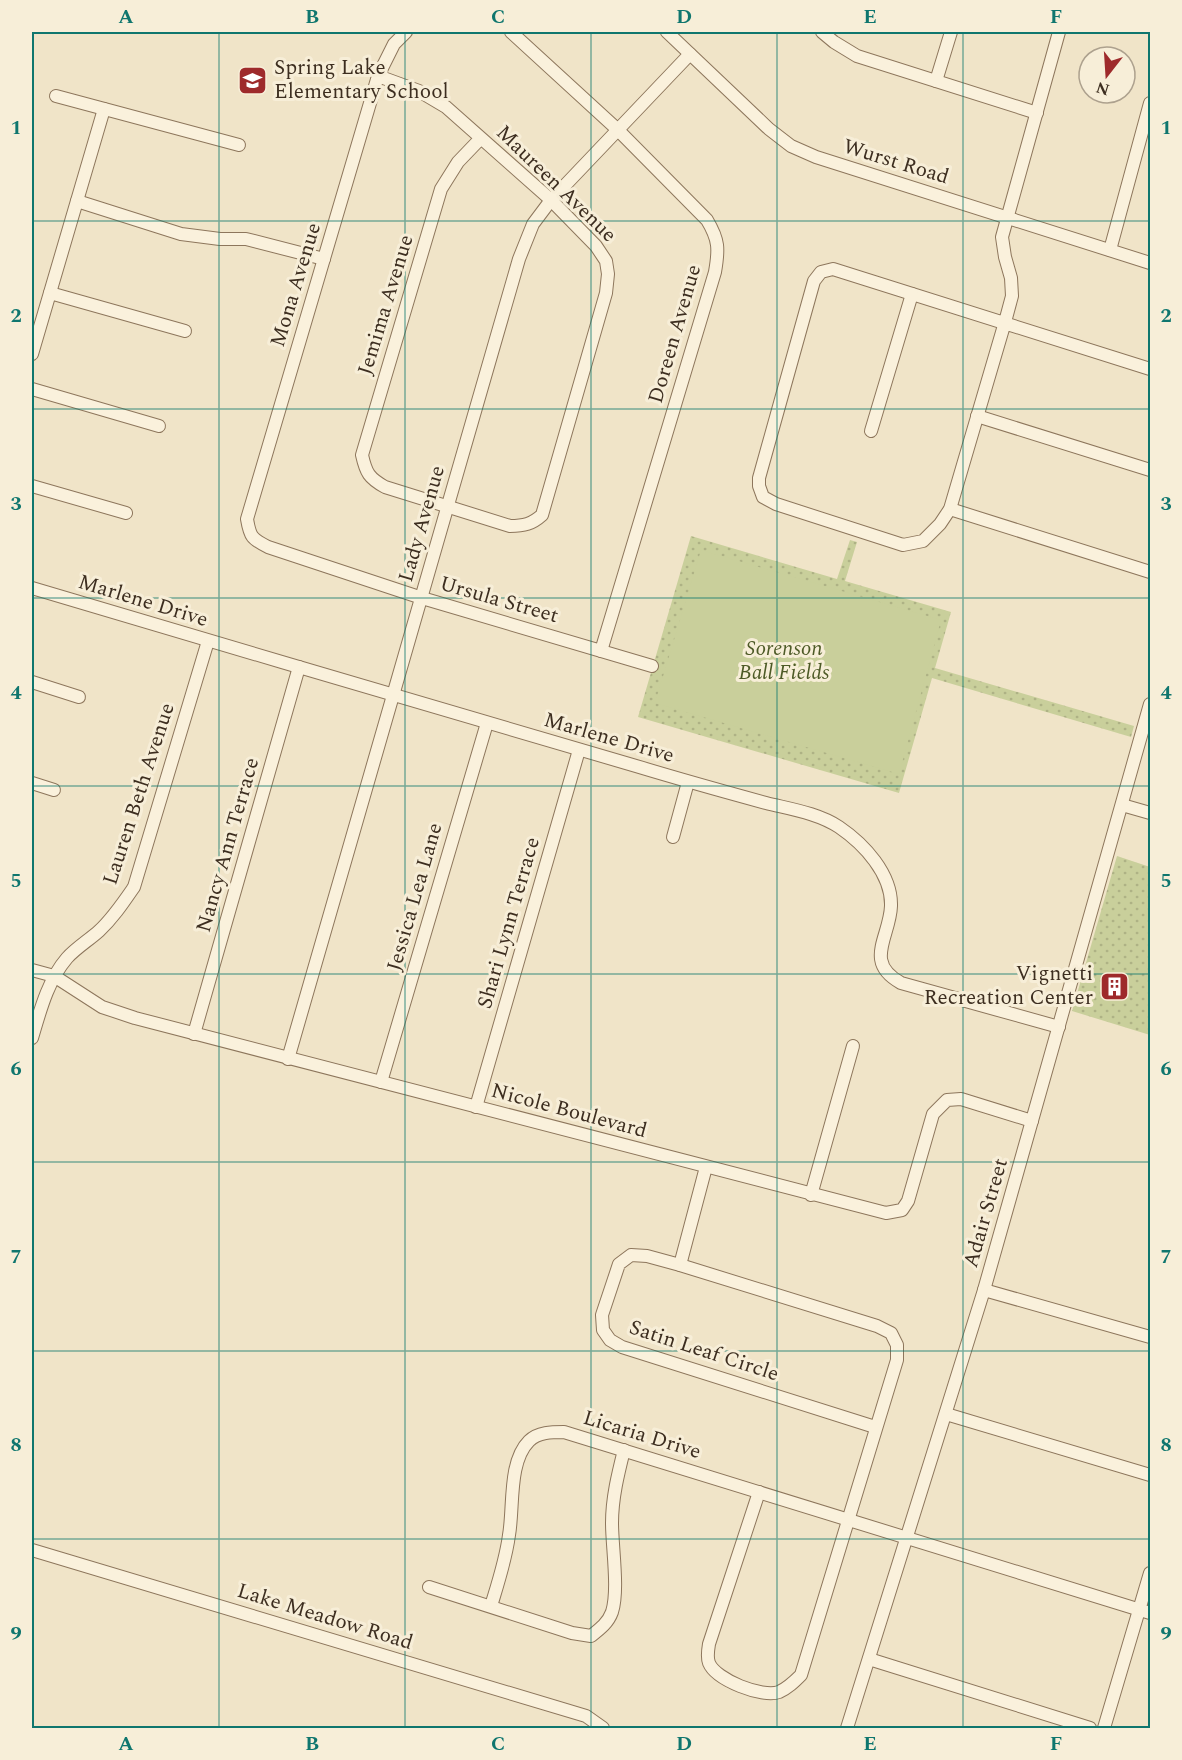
<svg xmlns="http://www.w3.org/2000/svg" width="1182" height="1760" font-family="Spectral,serif">
  <style>
    .park { fill: url(#park-dots) }
    .pitch { fill: #c9cf9b }
    .lines { fill: none; stroke-linecap: round; stroke-linejoin: round }
    .minor-casing { stroke: #8d765c; stroke-width: 14 }
    .minor { stroke: #faf1dc; stroke-width: 12 }
    .grid { fill: none; stroke: #0f766e; stroke-width: 1.5; stroke-opacity: 0.55 }
    .labels { text-anchor: middle; dominant-baseline: central; stroke-width: 6; stroke-linejoin: round; paint-order: stroke }
    .poi-label { font-size: 21px; fill: #3d2e20; stroke: #f7eed8; text-anchor: start }
    .street-label { font-size: 21px; fill: #3d2e20; stroke: #f7eed8 }
    .park-label { font-size: 21px; font-style: italic; fill: #4d5a26; stroke: #f7eed8 }
    .neatline { fill: none; stroke: #0f766e; stroke-width: 2 }
    .grid-label { font-size: 20px; text-anchor: middle; font-weight: bold; fill: #0f766e }
  </style>
  <defs>
    <pattern id="park-dots" width="8" height="8" patternUnits="userSpaceOnUse" patternTransform="scale(1.5)"><rect width="8" height="8" fill="#c9cf9b"/><path d="M2 2h.1M6 6h.1" fill="none" stroke="#aeb285" stroke-width="1.8" stroke-linecap="round"/></pattern>
  </defs>
  <rect width="100%" height="100%" fill="#f0e4c8"/>
  <!-- park -->
  <g class="park">
    <polygon points="691,536 837,579 850,540 857,542 845,581 951,612 935,668 1134,726 1131,737 932,678 899,793 638,717"/>
    <polygon points="1117,856 1150,867 1150,1035 1072,1011"/>
  </g>
  <!-- pitch -->
  <polygon class="pitch" points="701,550 941,620 899,774 655,703"/>
  <g class="lines">
    <defs>
      <g id="minor">
        <path d="M406,32L394,44L378,76L247,519C250,537 252,539 268,547L422,598L652,666"/>
        <path d="M511,32L618,130L707,220C719,240 719,249 715,272L601,651"/>
        <polyline points="667,32 769,129 791,146 816,157 1150,263"/>
        <polyline points="822,32 834,42 857,56 1037,113"/>
        <polyline points="1059,32 1002,237 1005,257 1011,278 1012,296 1005,322 950,509 940,524 923,541 903,545 776,504 763,497 759,486 759,478 814,281 821,272 833,269 1150,369"/>
        <path d="M378,76L419,91L446,107L551,200L596,246L606,261L608,274L606,293L542,515C532,524 524,526 510,526L385,487C369,478 366,473 362,455L441,189L458,162L481,138"/>
        <polyline points="936,81 951,32"/>
        <polyline points="56,96 239,145"/>
        <polyline points="77,201 181,234 220,239 246,239 324,259"/>
        <polyline points="1110,250 1150,103"/>
        <polyline points="50,293 185,331"/>
        <polyline points="32,354 104,109"/>
        <polyline points="32,389 159,426"/>
        <polyline points="977,416 1150,470"/>
        <polyline points="871,431 912,294"/>
        <polyline points="32,486 126,513"/>
        <polyline points="950,509 1150,572"/>
        <path d="M32,588C233,648 435,707 636,766C679,779 722,791 766,803C790,809 818,813 839,827C864,844 892,874 891,906C890,937 863,962 901,983L1059,1027"/>
        <polyline points="32,682 79,697"/>
        <polyline points="32,783 54,790"/>
        <polyline points="1122,805 1150,813"/>
        <polyline points="673,837 688,782"/>
        <polyline points="32,970 54,976 102,1007 135,1018 886,1213 902,1210 908,1201 933,1114 947,1100 961,1099 1032,1121"/>
        <polyline points="194,1034 299,667"/>
        <path d="M32,1038C40,1011 48,980 67,958C76,948 89,940 99,931C113,918 123,903 134,887L208,641"/>
        <polyline points="288,1059 519,259 533,224 551,200 690,54"/>
        <polyline points="381,1082 487,723"/>
        <polyline points="476,1107 579,750"/>
        <polyline points="811,1195 853,1046"/>
        <polyline points="680,1265 706,1167"/>
        <polyline points="984,1290 1150,1337"/>
        <polyline points="946,1414 1150,1475"/>
        <path d="M759,1492L709,1644C708,1650 707,1658 709,1663C716,1680 762,1698 779,1692C788,1688 794,1682 801,1675L897,1360V1345L891,1333L877,1326L680,1265L647,1256L631,1255L619,1264L602,1315L603,1330L610,1340L622,1347L875,1427"/>
        <polyline points="32,1550 586,1716 603,1728"/>
        <path d="M429,1587L572,1633L591,1636C600,1629 608,1623 612,1612C619,1590 612,1547 612,1523C612,1498 618,1474 624,1450"/>
        <path d="M491,1606C498,1583 506,1559 509,1535C514,1507 508,1462 529,1441C538,1432 552,1432 564,1432L1150,1613"/>
        <polyline points="869,1659 1090,1728"/>
        <polyline points="847,1728 984,1290 1150,704"/>
        <polyline points="1104,1728 1150,1573"/>
      </g>
    </defs>
    <!-- minor casing -->
    <use href="#minor" class="minor-casing"/>
    <!-- minor -->
    <use href="#minor" class="minor"/>
  </g>
  <!-- grid -->
  <path class="grid" d="M219,32V1728M405,32V1728M591,32V1728M777,32V1728M963,32V1728M32,221H1150M32,409H1150M32,598H1150M32,786H1150M32,974H1150M32,1162H1150M32,1351H1150M32,1539H1150"/>
  <!-- icons -->
  <defs>
    <symbol id="school-square" viewBox="-11 -11 22 22"><rect x="-9" y="-9" width="18" height="18" rx="4" fill="#9e2a2b" stroke="#f7eed8"/><path d="M0-5L7-2L0 1L-7-2ZM-4 1L0 2.5L4 1V4Q0 6-4 4Z" fill="#fff"/></symbol>
    <symbol id="building-square" viewBox="-11 -11 22 22"><rect x="-9" y="-9" width="18" height="18" rx="4" fill="#9e2a2b" stroke="#f7eed8"/><path d="M-4-6H4V6H1V3H-1V6H-4ZM-2.5-4.3h1.7v1.8h-1.7ZM.8-4.3h1.7v1.8H.8ZM-2.5-1h1.7V.8h-1.7ZM.8-1h1.7V.8H.8Z" fill="#fff"/></symbol>
  </defs>
  <g fill-rule="evenodd">
    <use href="#school-square" x="236" y="64" width="33" height="33"/>
    <use href="#building-square" x="1098" y="970" width="33" height="33"/>
  </g>
  <g class="labels">
    <!-- poi labels -->
    <g class="poi-label">
      <text x="274" y="68">Spring Lake<tspan x="274" dy="24">Elementary School</tspan></text>
      <text x="1093" y="974" text-anchor="end">Vignetti<tspan x="1093" dy="24">Recreation Center</tspan></text>
    </g>
    <!-- street labels -->
    <g class="street-label">
      <text transform="translate(896 162) rotate(17)">Wurst Road</text>
      <text transform="translate(556 184) rotate(44)">Maureen Avenue</text>
      <text transform="translate(296 285) rotate(-73)">Mona Avenue</text>
      <text transform="translate(386 305) rotate(-73)">Jemima Avenue</text>
      <text transform="translate(675 334) rotate(-74)">Doreen Avenue</text>
      <text transform="translate(422 524) rotate(-74)">Lady Avenue</text>
      <text transform="translate(499 600) rotate(16)">Ursula Street</text>
      <text transform="translate(143 601) rotate(17)">Marlene Drive</text>
      <text transform="translate(609 738) rotate(16)">Marlene Drive</text>
      <text transform="translate(139 794) rotate(-72)">Lauren Beth Avenue</text>
      <text transform="translate(228 845) rotate(-74)">Nancy Ann Terrace</text>
      <text transform="translate(415 897) rotate(-74)">Jessica Lea Lane</text>
      <text transform="translate(509 923) rotate(-74)">Shari Lynn Terrace</text>
      <text transform="translate(569 1111) rotate(15)">Nicole Boulevard</text>
      <text transform="translate(986 1213) rotate(-74)">Adair Street</text>
      <text transform="translate(704 1351) rotate(18)">Satin Leaf Circle</text>
      <text transform="translate(642 1435) rotate(17)">Licaria Drive</text>
      <text transform="translate(325 1617) rotate(17)">Lake Meadow Road</text>
    </g>
    <!-- park labels -->
    <g class="park-label">
      <text x="784" y="649">Sorenson<tspan x="784" dy="24">Ball Fields</tspan></text>
    </g>
  </g>
  <!-- border -->
  <rect width="1182" height="1760" fill="none" stroke="#f7eed8" stroke-width="66"/>
  <!-- north arrow -->
  <g transform="translate(1107 75) rotate(197)"><circle r="28" fill="#f7eed8" stroke="#ada18e" stroke-width="1.5"/>
  <path d="M0-4.5L10 22L0 15L-10 22Z" fill="#9e2a2b"/>
  <text y="-9" font-size="16" font-weight="bold" text-anchor="middle" fill="#3d2e20">N</text>
  </g>
  <rect x="33" y="33" width="1116" height="1694" class="neatline"/>
  <g class="grid-label">
    <text x="126" y="23">A</text>
    <text x="312" y="23">B</text>
    <text x="498" y="23">C</text>
    <text x="684" y="23">D</text>
    <text x="870" y="23">E</text>
    <text x="1056" y="23">F</text>
    <text x="16" y="134">1</text>
    <text x="1166" y="134">1</text>
    <text x="16" y="322">2</text>
    <text x="1166" y="322">2</text>
    <text x="16" y="510">3</text>
    <text x="1166" y="510">3</text>
    <text x="16" y="699">4</text>
    <text x="1166" y="699">4</text>
    <text x="16" y="887">5</text>
    <text x="1166" y="887">5</text>
    <text x="16" y="1075">6</text>
    <text x="1166" y="1075">6</text>
    <text x="16" y="1263">7</text>
    <text x="1166" y="1263">7</text>
    <text x="16" y="1451">8</text>
    <text x="1166" y="1451">8</text>
    <text x="16" y="1640">9</text>
    <text x="1166" y="1640">9</text>
    <text x="126" y="1750">A</text>
    <text x="312" y="1750">B</text>
    <text x="498" y="1750">C</text>
    <text x="684" y="1750">D</text>
    <text x="870" y="1750">E</text>
    <text x="1056" y="1750">F</text>
  </g>
</svg>
